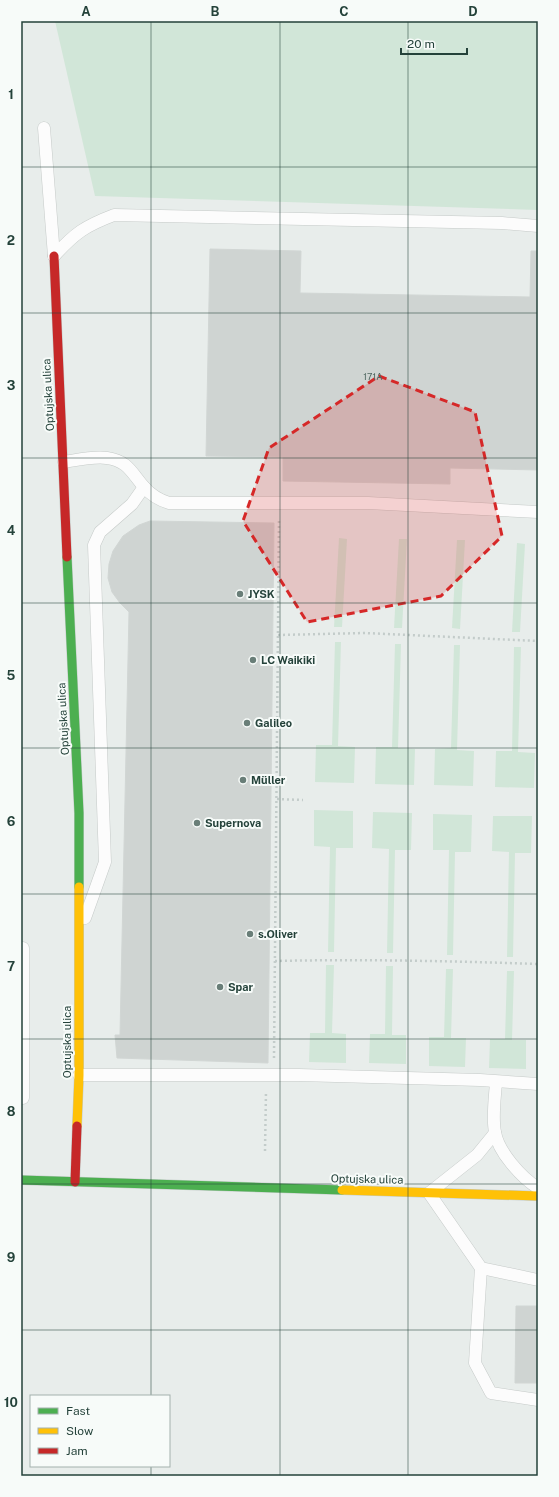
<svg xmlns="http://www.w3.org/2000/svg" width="559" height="1497" font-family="'Public Sans',sans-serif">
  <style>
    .green { fill: #d1e6d8 }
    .building { fill: #cfd4d2; stroke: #d1d6d4 }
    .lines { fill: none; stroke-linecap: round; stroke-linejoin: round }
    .lane-casing { stroke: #c5cac8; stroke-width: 13 }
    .fast-casing { stroke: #c3cbc8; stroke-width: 10 }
    .slow-casing { stroke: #c3cbc8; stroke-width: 10 }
    .jam-casing { stroke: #c3cbc8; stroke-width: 10 }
    .path { stroke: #c3ccca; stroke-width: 2.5; stroke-dasharray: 2 3; stroke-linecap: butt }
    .lane { stroke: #fcfcfc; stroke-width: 12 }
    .fast { stroke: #4caf50; stroke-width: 9 }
    .slow { stroke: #ffc107; stroke-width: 9 }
    .jam { stroke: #c62828; stroke-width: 9 }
    .marked { fill: #d62828; fill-opacity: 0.2; stroke: #d62828; stroke-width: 3; stroke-dasharray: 8 5; stroke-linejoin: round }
    .grid { fill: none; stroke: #24423a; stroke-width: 1; stroke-opacity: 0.55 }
    .poi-dot { fill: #697e78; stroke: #f7fbf9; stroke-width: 1.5 }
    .labels { text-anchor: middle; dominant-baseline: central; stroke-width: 4; stroke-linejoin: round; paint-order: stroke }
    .number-label { font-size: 9px; fill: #506761 }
    .street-label { font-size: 11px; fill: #24423a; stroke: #f7fbf9 }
    .poi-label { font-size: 11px; font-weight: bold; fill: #24423a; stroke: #f7fbf9; text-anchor: start }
    .neatline { fill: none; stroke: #24423a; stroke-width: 1.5 }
    .grid-label { font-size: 13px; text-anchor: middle; font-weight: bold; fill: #24423a }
  </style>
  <rect width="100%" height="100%" fill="#e8edeb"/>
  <!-- green -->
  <g class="green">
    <polygon points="55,21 538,21 538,210 95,196"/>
    <polygon points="339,538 347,539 342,627 334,627"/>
    <polygon points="399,539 407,539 402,628 394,628"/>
    <polygon points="457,540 465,540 460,629 452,628"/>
    <polygon points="517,543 525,544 520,632 512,632"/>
    <polygon points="335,642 341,642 338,746 355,747 354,783 315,782 316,745 332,745"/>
    <polygon points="395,644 401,644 398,748 415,749 414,785 375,784 376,747 392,747"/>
    <polygon points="454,645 460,645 457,750 474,751 473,786 434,785 435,749 451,748"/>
    <polygon points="514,647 521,647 518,752 535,753 534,788 495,787 496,751 512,751"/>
    <polygon points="314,810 353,811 353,848 336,848 334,952 328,952 330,847 314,846"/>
    <polygon points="373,812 412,813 411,850 395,850 393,953 387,953 389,849 372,848"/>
    <polygon points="433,814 472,815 471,852 455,852 453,955 447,955 449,850 433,850"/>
    <polygon points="493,816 532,816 531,853 515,853 513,957 507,957 509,852 492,851"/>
    <polygon points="326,965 334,965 332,1033 346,1034 346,1063 309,1062 310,1033 325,1033"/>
    <polygon points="386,966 393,966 392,1035 406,1035 406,1064 369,1063 370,1034 385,1034"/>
    <polygon points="446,969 453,969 451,1038 466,1038 465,1067 429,1066 429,1037 444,1037"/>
    <polygon points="507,971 514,971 512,1040 526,1040 526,1069 489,1068 490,1039 505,1039"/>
  </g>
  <!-- building -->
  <g class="building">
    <polygon points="210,249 301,251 300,293 530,297 531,251 538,251 538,470 450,468 450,484 283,481 283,457 206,456"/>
    <polygon points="150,521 274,523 268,1063 117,1058 115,1035 120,1035 129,612 120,603 112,592 108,578 109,564 113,551 123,536 139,525"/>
    <polygon points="516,1306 538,1306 538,1383 515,1383"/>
  </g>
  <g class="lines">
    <defs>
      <g id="lane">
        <polyline points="44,128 54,256"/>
        <path d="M54,256C75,233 85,226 114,215L502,223L538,226"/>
        <path d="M64,462C77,460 94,456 107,458C128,461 131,472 144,487C151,495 159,500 169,503H368L538,512"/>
        <polyline points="85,918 105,862 94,545 100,532 132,504 144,487"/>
        <polyline points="21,948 23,948 23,1098 21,1098"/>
        <polyline points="79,1075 299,1075 480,1080 538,1084"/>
        <path d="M496,1082C495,1098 492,1117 495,1132C498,1152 522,1178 538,1188"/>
        <polyline points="495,1133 477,1155 429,1193 481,1268 538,1280"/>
        <polyline points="481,1268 475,1363 491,1393 538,1400"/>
      </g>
      <g id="fast">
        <polyline points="67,557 79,813 79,887"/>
        <polyline points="21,1180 342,1190"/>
      </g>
      <g id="slow">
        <polyline points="77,1126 79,1075 79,887"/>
        <polyline points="342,1190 538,1196"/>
      </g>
      <g id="jam">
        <polyline points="54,256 67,557"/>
        <polyline points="75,1182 77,1126"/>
      </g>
    </defs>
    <!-- lane casing -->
    <use href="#lane" class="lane-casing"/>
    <!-- fast casing -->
    <use href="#fast" class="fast-casing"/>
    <!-- slow casing -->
    <use href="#slow" class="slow-casing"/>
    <!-- jam casing -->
    <use href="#jam" class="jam-casing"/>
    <!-- path -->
    <g class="path">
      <polyline points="278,635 365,633 538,641"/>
      <polyline points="277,799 303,800"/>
      <path d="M275,961C362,959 450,961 538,964"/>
      <polyline points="274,1058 279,519"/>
      <polyline points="265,1151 266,1091"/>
    </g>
    <!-- lane -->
    <use href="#lane" class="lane"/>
    <!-- fast -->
    <use href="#fast" class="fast"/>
    <!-- slow -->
    <use href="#slow" class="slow"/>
    <!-- jam -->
    <use href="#jam" class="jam"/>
  </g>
  <!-- marked area -->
  <path class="marked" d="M379,376L475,412L502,536L441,596L307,622L243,521L269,448Z"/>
  <!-- grid -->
  <path class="grid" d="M151,21V1396M280,21V1476M408,21V1476M21,167H538M21,313H538M21,458H538M21,603H538M21,748H538M21,894H538M21,1039H538M21,1184H538M21,1330H538M151,1466V1476"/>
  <!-- markers -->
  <g class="poi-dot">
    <circle cx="240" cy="594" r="4"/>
    <circle cx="253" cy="660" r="4"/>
    <circle cx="247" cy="723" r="4"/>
    <circle cx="243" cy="780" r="4"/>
    <circle cx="197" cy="823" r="4"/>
    <circle cx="250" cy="934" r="4"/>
    <circle cx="220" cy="987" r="4"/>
  </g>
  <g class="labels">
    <!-- number labels -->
    <g class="number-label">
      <text x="373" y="376">171A</text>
    </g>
    <!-- street labels -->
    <g class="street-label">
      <text transform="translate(48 395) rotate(-93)">Optujska ulica</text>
      <text transform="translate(63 719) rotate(-93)">Optujska ulica</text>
      <text transform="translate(67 1042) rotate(-90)">Optujska ulica</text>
      <text transform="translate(367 1179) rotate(1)">Optujska ulica</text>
    </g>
    <!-- poi labels -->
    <g class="poi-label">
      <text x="248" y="594">JYSK</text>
      <text x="261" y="660">LC Waikiki</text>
      <text x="255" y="723">Galileo</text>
      <text x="251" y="780">Müller</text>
      <text x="205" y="823">Supernova</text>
      <text x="258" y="934">s.Oliver</text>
      <text x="228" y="987">Spar</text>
    </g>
  </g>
  <!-- border -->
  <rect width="559" height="1497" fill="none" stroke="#f7fbf9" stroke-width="44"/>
  <!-- legend -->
  <rect x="30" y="1395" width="140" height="72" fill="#f7fbf9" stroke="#a3b1ad"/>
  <rect x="38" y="1408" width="20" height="6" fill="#4caf50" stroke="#a3b1ad"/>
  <text x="66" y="1415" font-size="12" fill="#24423a">Fast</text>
  <rect x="38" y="1428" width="20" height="6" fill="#ffc107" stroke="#a3b1ad"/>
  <text x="66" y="1435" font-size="12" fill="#24423a">Slow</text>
  <rect x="38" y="1448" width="20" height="6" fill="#c62828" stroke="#a3b1ad"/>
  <text x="66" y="1455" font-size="12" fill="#24423a">Jam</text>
  <!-- scale -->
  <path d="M401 48v6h66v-6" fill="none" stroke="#24423a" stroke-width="2"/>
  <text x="407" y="48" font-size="12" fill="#24423a" stroke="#f7fbf9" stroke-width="3" paint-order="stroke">20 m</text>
  <rect x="22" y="22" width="515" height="1453" class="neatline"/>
  <g class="grid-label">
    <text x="86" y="16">A</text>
    <text x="215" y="16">B</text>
    <text x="344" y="16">C</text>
    <text x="473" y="16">D</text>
    <text x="11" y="99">1</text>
    <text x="11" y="245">2</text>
    <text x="11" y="390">3</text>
    <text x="11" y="535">4</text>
    <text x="11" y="680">5</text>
    <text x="11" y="826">6</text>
    <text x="11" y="971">7</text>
    <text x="11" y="1116">8</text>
    <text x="11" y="1262">9</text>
    <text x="11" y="1407">10</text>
  </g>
</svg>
